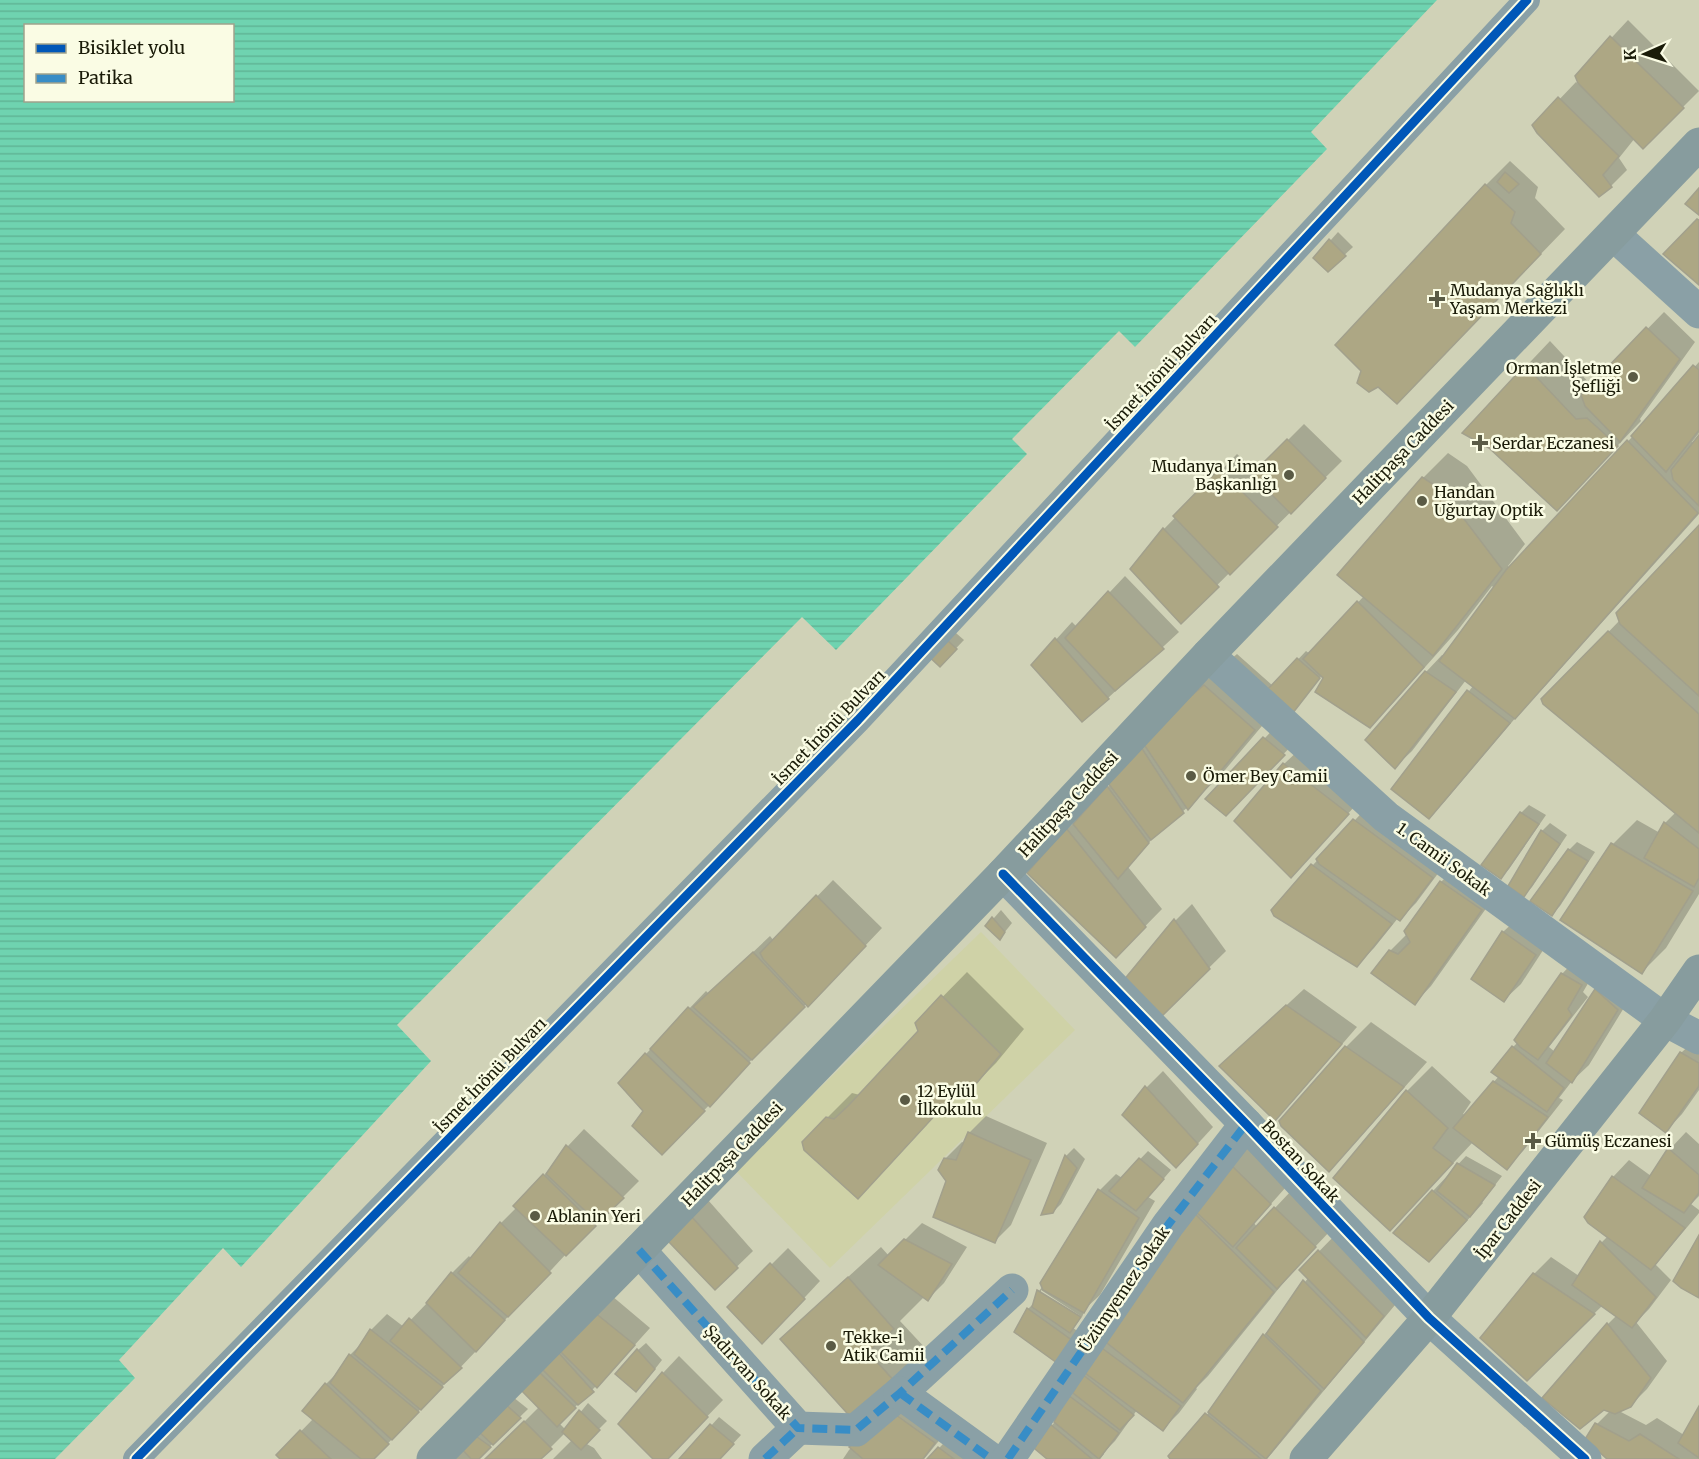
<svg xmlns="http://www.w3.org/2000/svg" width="1699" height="1459" font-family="Merriweather,serif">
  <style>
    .built { fill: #cfd2a7 }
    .water { fill: url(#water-rules); fill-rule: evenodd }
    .shadow { fill: #0003 }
    .building { fill: #ada784; stroke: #a2a08c; stroke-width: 1.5 }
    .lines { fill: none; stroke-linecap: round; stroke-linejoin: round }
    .pedestrian { stroke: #8aa0a6; stroke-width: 26 }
    .minor { stroke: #8aa0a6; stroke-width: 33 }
    .secondary { stroke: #879c9e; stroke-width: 33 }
    .quiet { stroke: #388dc6; stroke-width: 8; stroke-dasharray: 15 8; stroke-linecap: butt }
    .cycleway-casing { stroke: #fafce4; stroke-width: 13 }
    .cycleway { stroke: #0057b8; stroke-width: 9 }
    .poi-dot { fill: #5a5b45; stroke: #fafce4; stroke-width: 2 }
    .labels { text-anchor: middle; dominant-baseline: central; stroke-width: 5; stroke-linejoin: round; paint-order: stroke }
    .poi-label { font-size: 16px; fill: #1a1b08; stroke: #fafce4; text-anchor: start }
    .street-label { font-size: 16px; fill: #1a1b08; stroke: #fafce4 }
  </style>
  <defs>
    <pattern id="water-rules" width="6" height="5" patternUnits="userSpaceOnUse" patternTransform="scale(1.5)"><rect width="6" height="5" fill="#6fd3b0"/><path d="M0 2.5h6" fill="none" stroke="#60b596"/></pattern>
  </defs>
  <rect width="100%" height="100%" fill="#d0d2b7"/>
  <!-- built -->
  <polygon class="built" points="981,932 1075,1030 830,1268 735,1170"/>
  <!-- water -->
  <path class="water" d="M0,0H1437L1311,132L1327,149L1135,347L1119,331L1012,439L1027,454L836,650L802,617L397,1025L431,1061L241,1267L223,1248L119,1360L135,1378L55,1459H0ZM26,26H232V100H26Z"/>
  <!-- shadow -->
  <g class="shadow">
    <polygon points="1628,20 1699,91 1643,147 1635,138 1619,158 1627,170 1611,186 1534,126 1576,82 1581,86 1576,76"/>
    <polygon points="1510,161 1538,187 1535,198 1565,229 1421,378 1486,185"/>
    <polygon points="1338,232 1353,247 1328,270 1315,258"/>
    <polygon points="1664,312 1695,342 1640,419 1641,421 1581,484 1464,432 1550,341 1592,386"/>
    <polygon points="1699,362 1699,433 1692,442 1694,444 1699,438 1699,514 1546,685 1523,709 1445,801 1428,817 1393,789 1473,686 1466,680 1412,751 1395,767 1426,672 1442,655 1444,656 1494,588 1492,586 1458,630 1394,702 1370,726 1322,675 1292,712 1282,702 1220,776 1188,807 1159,831 1128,867 1162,909 1116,956 1029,873 1067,829 1084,814 1191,693 1237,654 1273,686 1306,651 1310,654 1364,596 1423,478 1448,453 1467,466 1525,544 1508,566 1509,568 1633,436"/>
    <polygon points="1304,424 1342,461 1181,621 1132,569 1164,529 1237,454 1256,472"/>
    <polygon points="1699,527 1699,894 1666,948 1642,972 1613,844 1637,820 1660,833 1665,823 1676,812 1543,700 1620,620"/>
    <polygon points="1125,576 1179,632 1108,698 1082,719 1033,665 1072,622 1077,627"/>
    <polygon points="949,627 964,640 940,665"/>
    <polygon points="1281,721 1300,737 1242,797 1208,799"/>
    <polygon points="1301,748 1364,796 1307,859 1284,764"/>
    <polygon points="1371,803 1448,860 1416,903 1400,919 1398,918 1374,948 1357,965 1273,910 1313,865"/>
    <polygon points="1529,805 1546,815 1509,869 1501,877 1521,813"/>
    <polygon points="1550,823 1567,835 1532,887 1524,895 1542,831"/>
    <polygon points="1577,842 1595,852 1560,906 1552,914 1569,850"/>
    <polygon points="1457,866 1497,893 1431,986 1415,1003 1390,951 1407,934 1441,882"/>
    <polygon points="833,880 882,928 825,988 807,1003 765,1045 726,1088 662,1153 645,1110 646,1054 706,991 709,994 770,936 774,941"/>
    <polygon points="1192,904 1226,951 1161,1015 1125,980 1176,920"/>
    <polygon points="1001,910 1012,923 1000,938 987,926"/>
    <polygon points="1520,916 1551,938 1521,984 1504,1000 1503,932"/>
    <polygon points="1578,957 1597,968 1583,992 1588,997 1549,1047 1555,1052 1596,990 1633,993 1589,1065 1572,1081 1559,1098 1563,1100 1523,1151 1506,1168 1473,1142 1414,1205 1335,1178 1407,1091 1432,1066 1471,1102 1463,1114 1465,1115 1499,1076 1513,1047 1518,1042 1562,974"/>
    <polygon points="967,972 1024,1029 996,1063 971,1088 962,1086 882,1172 827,1118 852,1093 860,1095 920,1031 917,1023"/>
    <polygon points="1304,989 1357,1027 1292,1102 1275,1118 1221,1066"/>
    <polygon points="1371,1022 1427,1062 1353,1145 1329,1170 1346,1047"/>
    <polygon points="1698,1037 1699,1037 1699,1090 1682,1114 1666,1131 1681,1053"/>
    <polygon points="1163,1071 1213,1127 1192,1150 1124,1115 1147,1087"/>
    <polygon points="986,1116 1047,1143 1011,1225 994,1242 947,1181 945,1159 962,1142 965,1143 969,1133"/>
    <polygon points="584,1129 639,1181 566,1254 477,1350 373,1459 282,1459 278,1455 313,1419 304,1411 326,1384 341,1369 350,1355 364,1341 371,1330 387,1314 404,1327 427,1303 428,1304 452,1273 469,1256 471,1259 501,1223 517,1207 515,1206 555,1164 568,1146"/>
    <polygon points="1686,1132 1699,1144 1699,1196 1691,1204 1699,1210 1699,1213 1667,1251 1655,1264 1671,1280 1649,1309 1636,1322 1667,1361 1647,1389 1630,1406 1619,1411 1646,1425 1657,1418 1684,1435 1699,1409 1699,1459 1609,1459 1597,1424 1611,1410 1608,1324 1617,1315 1603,1305 1527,1379 1534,1274 1551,1257 1579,1276 1602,1242 1608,1236 1613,1177 1629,1160 1651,1176 1670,1149"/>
    <polygon points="1074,1148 1085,1159 1061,1204 1053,1212 1043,1213 1066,1156"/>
    <polygon points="1247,1148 1286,1187 1254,1223 1257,1227 1291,1191 1331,1230 1297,1266 1208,1376 1196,1388 1197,1389 1179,1413 1163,1429 1137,1410 1115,1441 1103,1453 1104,1454 1100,1459 1049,1459 1052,1425 1056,1421 1147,1266"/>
    <polygon points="1148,1151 1171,1170 1148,1197 1155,1201 1100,1295 1086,1308 1082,1317 1041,1290 1041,1294 1080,1319 1073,1328 1079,1332 1065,1353 1016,1332 1028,1309 1035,1302 1039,1291 1043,1286 1041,1283 1100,1190 1116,1174 1122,1178"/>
    <polygon points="1466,1156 1502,1176 1482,1202 1483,1203 1446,1244 1433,1191"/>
    <polygon points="708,1200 753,1251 715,1288 670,1241"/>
    <polygon points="922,1223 967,1247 944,1283 928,1299 924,1297 900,1321 928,1351 896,1383 782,1339 814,1308 881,1247 889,1256"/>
    <polygon points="1336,1234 1400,1299 1267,1459 1171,1459 1214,1406 1264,1335 1274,1325 1308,1278 1301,1270"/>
    <polygon points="788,1248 820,1281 779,1325 729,1307"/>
    <polygon points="612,1296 650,1328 613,1369 559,1423 566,1430 588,1403 607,1421 585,1443 594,1448 602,1459 553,1459 572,1440 565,1433 539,1459 487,1459 539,1407 522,1389"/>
    <polygon points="646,1343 662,1360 644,1383 638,1350"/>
    <polygon points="679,1356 723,1400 666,1459 655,1459 620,1424 663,1373"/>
    <polygon points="907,1394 951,1426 924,1459 843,1459 849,1450"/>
    <polygon points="513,1397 528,1409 477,1459 448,1459"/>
    <polygon points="719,1417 741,1435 719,1459 681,1459"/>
    <polygon points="955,1431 990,1459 929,1459"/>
  </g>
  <!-- building -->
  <g class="building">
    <polygon points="1610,36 1684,108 1643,149 1578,83 1575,76"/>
    <polygon points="1558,97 1619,156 1603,175 1612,187 1599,197 1537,133 1532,125"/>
    <polygon points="1505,172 1519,184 1509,193 1497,182"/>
    <polygon points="1485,184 1515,212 1511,223 1541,254 1397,404 1378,387 1369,392 1357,383 1361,371 1335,345"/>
    <polygon points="1699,188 1699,215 1685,204"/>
    <polygon points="1697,219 1699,220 1699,285 1663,254"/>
    <polygon points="1329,239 1346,256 1328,272 1313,258"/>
    <polygon points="1646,327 1680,359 1620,442 1585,406 1581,395"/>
    <polygon points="1525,365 1576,419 1587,418 1618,446 1557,511 1489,448 1462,433"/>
    <polygon points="1693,365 1699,370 1699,430 1666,472 1631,436"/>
    <polygon points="1699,435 1699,506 1673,480 1671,470"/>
    <polygon points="1287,439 1326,478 1291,514 1256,479 1253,473"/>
    <polygon points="1627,440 1698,513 1515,719 1439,661 1506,570"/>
    <polygon points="1219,469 1278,527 1230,575 1173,516"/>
    <polygon points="1422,477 1442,490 1502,569 1433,656 1337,575"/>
    <polygon points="1699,525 1699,696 1620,624 1616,613"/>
    <polygon points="1163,528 1219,587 1181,624 1130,569"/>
    <polygon points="1108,591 1164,649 1115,691 1065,638"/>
    <polygon points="1357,601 1424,667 1370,728 1315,692 1323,678 1303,659"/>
    <polygon points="1608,631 1699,714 1699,833 1543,704 1541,699"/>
    <polygon points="940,634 957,649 940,667 922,650"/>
    <polygon points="1055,638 1109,699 1082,722 1031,665"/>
    <polygon points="1297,658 1320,678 1292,714 1268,689"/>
    <polygon points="1425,671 1456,692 1395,769 1365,740"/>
    <polygon points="1204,685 1255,730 1188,810 1143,743 1157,725"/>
    <polygon points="1467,690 1510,723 1429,819 1391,789"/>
    <polygon points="1263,737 1285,755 1226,816 1205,799"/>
    <polygon points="1141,747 1184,813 1151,840 1108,783"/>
    <polygon points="1283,763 1349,814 1291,878 1234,821"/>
    <polygon points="1107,786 1149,843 1118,879 1073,824"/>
    <polygon points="1520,812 1539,824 1501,879 1481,865"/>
    <polygon points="1353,819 1433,878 1400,921 1319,864 1316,859"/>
    <polygon points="1664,822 1699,849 1699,878 1694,887 1644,858"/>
    <polygon points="1066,828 1146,927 1116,958 1027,873"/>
    <polygon points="1541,830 1560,844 1524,897 1508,886"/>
    <polygon points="1611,843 1693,891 1642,974 1560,920"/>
    <polygon points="1568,849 1588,861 1552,916 1530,901"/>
    <polygon points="1311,864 1392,924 1357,967 1274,916 1271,910"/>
    <polygon points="1440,881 1482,910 1415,1005 1371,973 1389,950 1398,954 1410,942 1404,931"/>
    <polygon points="816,895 866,946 808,1007 763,959 760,953"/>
    <polygon points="992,917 1005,932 1000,940 985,926"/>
    <polygon points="1174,919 1210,969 1161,1017 1123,981"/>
    <polygon points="1502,931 1536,955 1504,1002 1471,979"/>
    <polygon points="753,952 805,1007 752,1060 693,1007"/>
    <polygon points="1561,973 1582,985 1568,1009 1572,1015 1538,1060 1520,1047 1514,1040"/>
    <polygon points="1595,989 1618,1010 1572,1083 1546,1063"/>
    <polygon points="941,995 1001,1054 971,1090 961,1087 858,1199 804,1150 802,1142 826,1117 834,1119 848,1106 918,1031 915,1023"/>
    <polygon points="1286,1005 1342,1044 1275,1121 1219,1066"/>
    <polygon points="688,1007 750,1063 710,1107 650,1049"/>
    <polygon points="1345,1046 1404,1087 1329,1172 1281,1126 1279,1121"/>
    <polygon points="1512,1046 1564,1088 1547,1112 1491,1072"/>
    <polygon points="1680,1052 1699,1063 1699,1086 1666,1133 1639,1113"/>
    <polygon points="645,1053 705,1111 662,1155 632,1126 643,1111 618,1083"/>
    <polygon points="1493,1081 1548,1117 1507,1170 1453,1128"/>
    <polygon points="1145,1086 1198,1144 1176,1168 1122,1115"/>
    <polygon points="1406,1090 1448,1128 1433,1148 1453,1163 1390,1231 1333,1178"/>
    <polygon points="968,1132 1031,1160 995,1243 933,1217 946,1181 938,1170 944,1158 956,1160"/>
    <polygon points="566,1145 624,1198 598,1223 546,1174"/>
    <polygon points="1668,1148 1699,1175 1699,1193 1684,1213 1642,1188"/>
    <polygon points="1065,1155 1077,1168 1053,1213 1041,1215"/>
    <polygon points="1139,1158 1164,1179 1136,1211 1109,1191"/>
    <polygon points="1457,1163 1495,1185 1470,1217 1437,1191"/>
    <polygon points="1230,1164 1271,1204 1233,1247 1192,1208"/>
    <polygon points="543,1174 596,1226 566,1256 513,1206"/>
    <polygon points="1612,1176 1685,1228 1651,1270 1588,1223 1584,1217"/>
    <polygon points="1098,1189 1139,1218 1084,1313 1043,1290 1040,1283"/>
    <polygon points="1432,1190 1467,1220 1429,1262 1393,1233"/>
    <polygon points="1274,1207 1316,1247 1277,1289 1236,1248"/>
    <polygon points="1190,1209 1274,1292 1183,1403 1102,1339"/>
    <polygon points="691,1216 738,1268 715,1290 668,1241"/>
    <polygon points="500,1222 551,1273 508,1317 458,1273"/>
    <polygon points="1699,1235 1699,1298 1681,1288 1673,1281"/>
    <polygon points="904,1239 952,1264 928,1301 878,1265"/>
    <polygon points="1600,1241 1656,1297 1632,1328 1572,1285"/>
    <polygon points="1318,1250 1384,1316 1366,1338 1299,1270"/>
    <polygon points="770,1263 805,1299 762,1344 727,1307"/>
    <polygon points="451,1272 505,1320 476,1352 426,1303"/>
    <polygon points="1533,1273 1595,1314 1527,1381 1480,1338"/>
    <polygon points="848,1277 894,1329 868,1352 897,1384 855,1422 780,1339"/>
    <polygon points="1303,1280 1364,1342 1324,1389 1266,1334"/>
    <polygon points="1037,1290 1081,1317 1070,1333 1032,1307"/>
    <polygon points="1027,1308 1073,1341 1057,1363 1014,1332"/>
    <polygon points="594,1312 635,1345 597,1388 561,1352"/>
    <polygon points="409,1318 462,1368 444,1384 390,1341"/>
    <polygon points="1607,1323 1651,1378 1631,1407 1615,1414 1604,1410 1580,1429 1542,1398"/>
    <polygon points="370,1329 443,1387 421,1410 354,1354"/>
    <polygon points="1263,1334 1321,1391 1266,1459 1208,1412"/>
    <polygon points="1099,1346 1181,1406 1163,1431 1085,1373"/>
    <polygon points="637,1349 655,1369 636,1392 615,1374"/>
    <polygon points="557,1351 594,1392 578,1405 540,1367"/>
    <polygon points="349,1354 419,1412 392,1440 330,1383"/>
    <polygon points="538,1371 576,1408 557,1427 520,1389"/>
    <polygon points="662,1372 708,1417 668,1459 653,1459 618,1424"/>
    <polygon points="1082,1374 1134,1415 1120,1430 1073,1393"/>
    <polygon points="325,1383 389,1444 374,1459 361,1459 302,1411"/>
    <polygon points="1068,1395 1119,1433 1099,1459 1054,1422"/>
    <polygon points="504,1403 521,1418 493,1445 477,1430"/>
    <polygon points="1699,1406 1699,1458 1678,1443"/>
    <polygon points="579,1410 600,1430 581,1450 562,1432"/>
    <polygon points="889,1410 935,1443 923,1459 863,1459 849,1447"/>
    <polygon points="1205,1413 1261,1459 1170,1459 1168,1456"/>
    <polygon points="524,1421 552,1449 541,1459 485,1459"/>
    <polygon points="1595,1423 1629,1441 1640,1434 1679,1459 1607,1459 1585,1439"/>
    <polygon points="710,1424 734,1444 720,1459 679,1459"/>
    <polygon points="1050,1424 1092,1459 1047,1459 1034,1448"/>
    <polygon points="300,1430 331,1459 280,1459 276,1455"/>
    <polygon points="473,1434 491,1447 479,1459 471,1459 460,1447"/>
    <polygon points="938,1447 954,1459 927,1459"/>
  </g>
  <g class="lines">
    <!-- pedestrian -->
    <polyline class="pedestrian" points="136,1459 858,720 1527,0"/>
    <!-- minor -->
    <g class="minor">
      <polyline points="1613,234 1699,312"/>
      <polyline points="1208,655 1386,817 1665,1020 1699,1038"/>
      <polyline points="1003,874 1246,1124 1429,1318 1585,1459"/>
      <polyline points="639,1250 798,1428 856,1430 900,1393 1012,1290"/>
      <polyline points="900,1393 991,1459"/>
      <polyline points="765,1459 798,1428"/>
      <polyline points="1008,1459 1168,1225 1246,1124"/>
    </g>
    <!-- secondary -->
    <g class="secondary">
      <polyline points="433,1459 639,1250 1003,874 1208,655 1699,144"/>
      <polyline points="1306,1459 1429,1318 1665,1020 1699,971"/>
    </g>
    <!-- quiet -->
    <g class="quiet">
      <polyline points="639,1250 798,1428 856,1430 900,1393 1012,1290"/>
      <polyline points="900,1393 991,1459"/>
      <polyline points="765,1459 798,1428"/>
      <polyline points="1008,1459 1168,1225 1246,1124"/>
    </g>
    <defs>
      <g id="cycleway">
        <polyline points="1003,874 1246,1124 1429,1318 1585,1459"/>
        <polyline points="136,1459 858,720 1527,0"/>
      </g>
    </defs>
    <!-- cycleway casing -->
    <use href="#cycleway" class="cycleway-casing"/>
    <!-- cycleway -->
    <use href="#cycleway" class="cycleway"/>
  </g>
  <!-- markers -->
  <g class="poi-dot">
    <path d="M1434 290h6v6h6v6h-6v6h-6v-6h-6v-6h6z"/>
    <circle cx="1633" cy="377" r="6"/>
    <path d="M1477 434h6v6h6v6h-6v6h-6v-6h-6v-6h6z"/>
    <circle cx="1289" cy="475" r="6"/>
    <circle cx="1422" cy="501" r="6"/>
    <circle cx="1191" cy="776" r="6"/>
    <circle cx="905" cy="1100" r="6"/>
    <path d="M1530 1132h6v6h6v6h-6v6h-6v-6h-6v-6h6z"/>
    <circle cx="535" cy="1216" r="6"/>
    <circle cx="831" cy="1346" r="6"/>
  </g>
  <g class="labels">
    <!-- poi labels -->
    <g class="poi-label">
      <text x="1450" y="290">Mudanya Sağlıklı<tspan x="1450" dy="18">Yaşam Merkezi</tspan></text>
      <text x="1621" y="368" text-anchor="end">Orman İşletme<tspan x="1621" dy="18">Şefliği</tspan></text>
      <text x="1492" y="443">Serdar Eczanesi</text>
      <text x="1277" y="466" text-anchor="end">Mudanya Liman<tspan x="1277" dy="18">Başkanlığı</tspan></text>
      <text x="1434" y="492">Handan<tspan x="1434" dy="18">Uğurtay Optik</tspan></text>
      <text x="1203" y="776">Ömer Bey Camii</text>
      <text x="917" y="1091">12 Eylül<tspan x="917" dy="18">İlkokulu</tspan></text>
      <text x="1545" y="1141">Gümüş Eczanesi</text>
      <text x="547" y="1216">Ablanin Yeri</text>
      <text x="843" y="1337">Tekke-i<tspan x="843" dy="18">Atik Camii</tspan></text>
    </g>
    <!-- street labels -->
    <g class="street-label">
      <text transform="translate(1161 372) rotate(-47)">İsmet İnönü Bulvarı</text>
      <text transform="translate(1403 452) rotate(-46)">Halitpaşa Caddesi</text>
      <text transform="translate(829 727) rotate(-46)">İsmet İnönü Bulvarı</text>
      <text transform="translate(1068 804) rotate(-47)">Halitpaşa Caddesi</text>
      <text transform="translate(1444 859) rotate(36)">1. Camii Sokak</text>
      <text transform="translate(490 1075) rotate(-46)">İsmet İnönü Bulvarı</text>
      <text transform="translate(732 1154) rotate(-46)">Halitpaşa Caddesi</text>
      <text transform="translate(1301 1161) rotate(47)">Bostan Sokak</text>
      <text transform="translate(1508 1219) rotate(-52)">İpar Caddesi</text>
      <text transform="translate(1124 1289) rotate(-56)">Üzümyemez Sokak</text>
      <text transform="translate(748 1372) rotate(48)">Şadırvan Sokak</text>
    </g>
  </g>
  <!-- legend -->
  <rect x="24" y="24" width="210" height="78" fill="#fafce4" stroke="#a0a28c" stroke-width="1.5"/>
  <rect x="36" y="44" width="30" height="9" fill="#0057b8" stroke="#a0a28c" stroke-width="1.5"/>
  <text x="78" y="54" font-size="18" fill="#1a1b08">Bisiklet yolu</text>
  <rect x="36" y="74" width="30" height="9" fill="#388dc6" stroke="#a0a28c" stroke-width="1.5"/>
  <text x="78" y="84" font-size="18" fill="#1a1b08">Patika</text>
  <!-- north arrow -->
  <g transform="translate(1645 54) rotate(267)" stroke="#fafce4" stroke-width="4.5" paint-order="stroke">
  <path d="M0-4.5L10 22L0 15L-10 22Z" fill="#1a1b08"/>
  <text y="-9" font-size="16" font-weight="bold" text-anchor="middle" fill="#1a1b08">K</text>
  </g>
</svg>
